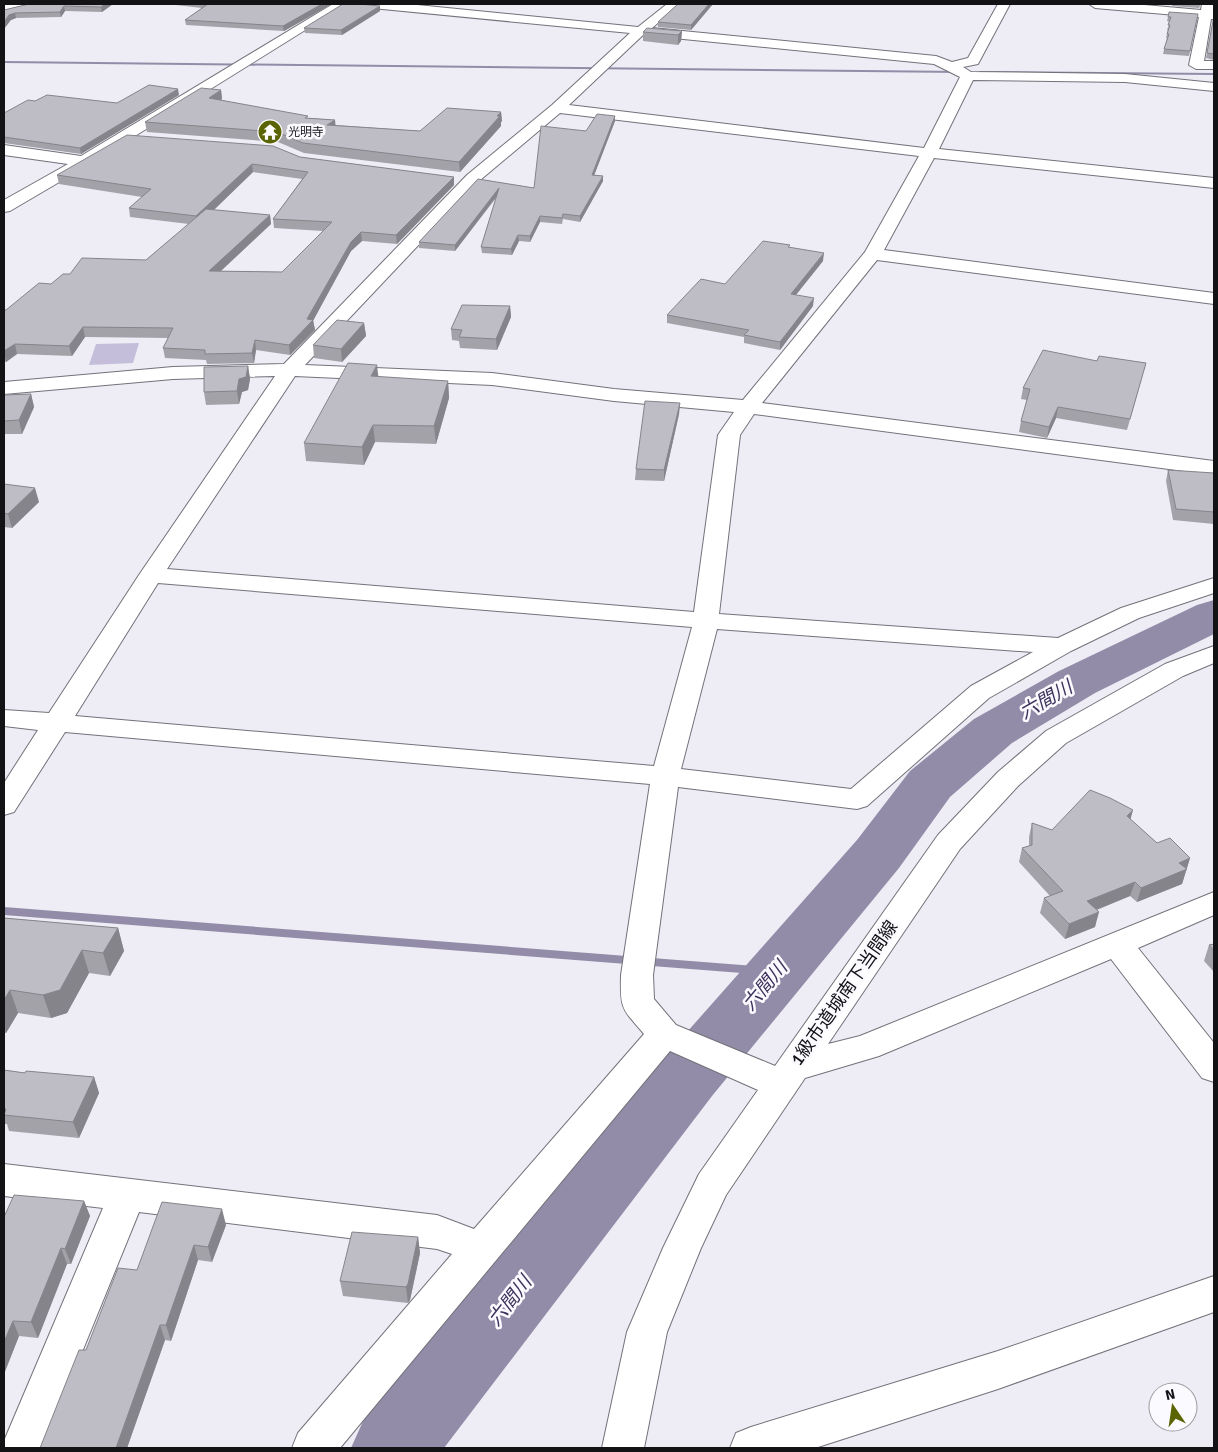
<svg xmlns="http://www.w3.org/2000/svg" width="1218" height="1452" font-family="Signika,'Noto Sans JP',sans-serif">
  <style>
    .green { fill: #c4bedb }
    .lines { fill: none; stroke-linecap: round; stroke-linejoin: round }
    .stream { fill: #928ca8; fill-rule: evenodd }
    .river { fill: #928ca8; fill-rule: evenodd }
    .minor-casing { stroke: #73727a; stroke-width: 2 }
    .minor { fill: #fff; fill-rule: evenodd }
    .wall { fill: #a3a2a9; fill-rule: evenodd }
    .shaded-wall { fill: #85848a }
    .building { fill: #bebcc5; stroke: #85848a }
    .labels { text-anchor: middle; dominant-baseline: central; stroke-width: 5; stroke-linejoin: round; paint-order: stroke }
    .far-poi-label { font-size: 12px; fill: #131215; stroke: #fbfafe; text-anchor: start }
    .near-street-label { font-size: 18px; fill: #131215; stroke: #fbfafe }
    .near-water-label { font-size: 19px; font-style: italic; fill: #3f335d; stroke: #fbfafe }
  </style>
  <rect width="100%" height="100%" fill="#eeecf5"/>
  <!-- green -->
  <polygon class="green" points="139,343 133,363 89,365 96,344"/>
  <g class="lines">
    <!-- stream -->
    <g class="stream">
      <polygon points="4,61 961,71 963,72 961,73 4,63"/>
      <polygon points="979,71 1214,73 1214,75 981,73"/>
      <polygon points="4,907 779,968 783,969 784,972 783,975 779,976 4,915"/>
    </g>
    <!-- river -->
    <polygon class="river" points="1214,600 1214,634 1095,693 1012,743 950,797 899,868 712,1096 444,1448 351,1448 364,1419 664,1058 857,840 910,771 974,719 1059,671 1197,605"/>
    <defs>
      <g id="minor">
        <polygon points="11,4 32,4 30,7 4,13 4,5"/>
        <polygon points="333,4 347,4 90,164 10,211 4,212 4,200 68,164 4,155 4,145 81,156"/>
        <path d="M366,4H407L638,27L667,4H680L652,28L936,56L952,62L968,58L998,4H1010L978,64L963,67L971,72L1125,74L1214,83V91L1125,82L973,80L939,149L1214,178V188L934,158L884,250L1214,293V304L877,260L762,403L1214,461V475L754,414L740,435L719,614L1058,638L1121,608L1214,578V593L1139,618L1071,651L989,698L867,806L857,809L678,787L653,975L654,999L676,1025L775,1066L938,835L998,772L1046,731L1165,664L1214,646V663L1183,676L1066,743L1018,786L960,849L828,1044L860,1036L1214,892V915L1138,948L1214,1043V1082L1202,1078L1111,959L879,1056L805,1078L726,1195L701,1248L667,1332L644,1448H602L627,1332L663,1248L699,1174L758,1090L670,1051L340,1448H292L298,1433L452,1254L437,1249L139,1212L43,1448H4V1441L103,1208L4,1196V1164L437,1215L474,1229L644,1034C622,1008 620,1010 621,975L650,784L65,732L14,812L4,815V783L38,730L4,726V710L49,713L139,575L275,376L173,379L4,394V382L173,367L284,364L467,175L552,105L630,33L372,8ZM643,35L934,64L960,77L924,148L569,105ZM560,113L919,156L865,252L743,400L614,389L492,373L305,365L479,181ZM295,376L492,385L614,401L734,412L718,435L694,612L167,569ZM158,583L692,627L654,766L75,716ZM717,629L1033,652L971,686L851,789L681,769Z"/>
        <polygon points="1089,4 1133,4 1201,10 1202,4 1214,4 1214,19 1211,19 1204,61 1214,61 1214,69 1196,69 1189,65 1199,17 1095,8"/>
        <polygon points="1214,1276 1214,1312 998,1389 815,1448 730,1448 736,1433 751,1427 998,1351"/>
      </g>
    </defs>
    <!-- minor casing -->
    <use href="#minor" class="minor-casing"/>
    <!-- minor -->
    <use href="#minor" class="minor"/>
  </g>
  <!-- wall -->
  <g class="wall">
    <polygon points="29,4 113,4 102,12 65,11 61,17 16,18 11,20 4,10"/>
    <polygon points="167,4 332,4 284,31 186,25 185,20 202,8"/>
    <polygon points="678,4 713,4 691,30 658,27 658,22"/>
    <polygon points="1173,4 1201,4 1199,8 1172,6"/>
    <polygon points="380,11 342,35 305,33 304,28"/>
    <polygon points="1198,14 1189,56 1163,54 1167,38 1166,38 1168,30 1167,30 1170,22 1167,21 1168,17"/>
    <polygon points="1214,16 1214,60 1206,58"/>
    <polygon points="682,31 681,41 678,45 643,41 643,32"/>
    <polygon points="221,90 222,99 221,100 308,118 335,120 335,125 420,131 501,112 502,121 501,122 501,126 460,172 304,153 278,142 147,132 145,122"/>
    <polygon points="179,95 81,154 4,143 4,113 35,101 117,103"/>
    <polygon points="615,116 615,121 594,175 603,176 603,181 580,222 563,219 562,224 540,222 530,242 519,241 512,255 482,253 481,247 496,198 455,251 419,248 419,242 478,179 534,188 586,131"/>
    <path d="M300,157L454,177V185L397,244L362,241L351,251L313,320L315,330L290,355L256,350L254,363L207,364L206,360L165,358L163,348L168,338L85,337L72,356L17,354L6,362L4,361V310H6L70,274L146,260L189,224L130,217L129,208L142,197L59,184L57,175ZM253,172L302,179L273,219L274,228L323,231L282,272L221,271L271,224L270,215L214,210Z"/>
    <polygon points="790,247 823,261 796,295 813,306 780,350 744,343 744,337 667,323 667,315 725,284"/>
    <polygon points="510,306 511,317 497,350 460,348 459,341 452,340 451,329"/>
    <polygon points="364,323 366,336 342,362 314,358 313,345"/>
    <polygon points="1097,361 1146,363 1127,430 1056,418 1047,438 1019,432 1021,421 1027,400 1021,399 1023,388"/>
    <polygon points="248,366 250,379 248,390 242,392 239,404 206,405 204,392"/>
    <polygon points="378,377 448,381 449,398 436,444 375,442 364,465 306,461 304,443"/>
    <polygon points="31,394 34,407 22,434 4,434 4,395"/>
    <polygon points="680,403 679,414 664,481 635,480 636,469"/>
    <polygon points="1168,470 1214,473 1214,524 1173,520 1166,481"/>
    <polygon points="4,484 39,502 12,528 4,527"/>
    <polygon points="1130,819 1157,843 1190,858 1182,884 1137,902 1130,896 1097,910 1095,927 1065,939 1040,913 1044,898 1050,896 1019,862 1022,848 1029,846 1029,837 1032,823 1052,830"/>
    <polygon points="4,918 118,928 124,951 110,976 89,973 67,1013 51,1018 18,1013 6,1033 4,1033"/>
    <polygon points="1214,944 1214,972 1204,961 1209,945"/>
    <polygon points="4,1070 25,1073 94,1077 99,1093 79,1138 9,1131 7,1124 4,1124"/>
    <polygon points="84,1201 90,1216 71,1264 67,1264 38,1338 19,1336 4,1374 4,1217"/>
    <polygon points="226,1225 212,1262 198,1260 171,1341 165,1340 127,1448 40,1448 86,1350 137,1270"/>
    <polygon points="418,1237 420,1253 410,1300 408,1303 343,1296 340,1281"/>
  </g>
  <!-- shaded-wall -->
  <g class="shaded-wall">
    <polygon points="105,4 113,4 102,12 101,7"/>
    <polygon points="322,4 332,4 284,31 283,26"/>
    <polygon points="709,4 713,4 691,30 691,25"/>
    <polygon points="64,6 65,11 61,17 60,12"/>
    <polygon points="380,6 380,11 342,35 341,30"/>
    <polygon points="15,13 16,18 11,20 4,29 4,22 9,15"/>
    <polygon points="682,31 681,41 678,45 678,35"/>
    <polygon points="178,89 179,95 81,154 80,148"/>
    <polygon points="221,90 222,99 210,107 209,98"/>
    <polygon points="501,112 502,121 501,122 501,126 460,172 459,162 497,116"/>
    <polygon points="615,116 615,121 592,181 592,175"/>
    <polygon points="335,120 336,129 327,125"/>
    <polygon points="252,164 253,172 198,225 196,216"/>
    <polygon points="603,176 603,181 580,222 580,216"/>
    <polygon points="454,177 454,185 397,244 396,235"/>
    <polygon points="499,188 499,193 455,251 455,245"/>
    <polygon points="270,215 271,224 211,280 209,271"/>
    <polygon points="540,216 540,222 530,242 530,236"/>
    <polygon points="361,232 362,241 351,251 313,321 313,320 315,330 290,355 289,345 307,319 351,242"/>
    <polygon points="518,235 519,241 512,255 511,249"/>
    <polygon points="824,253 823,261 790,302 791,294"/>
    <polygon points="814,298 813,306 780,350 780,342"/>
    <polygon points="510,306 511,317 497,350 496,339"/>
    <polygon points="364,323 366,336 342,362 341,349"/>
    <polygon points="83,327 85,337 72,356 69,346"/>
    <polygon points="255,340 256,350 254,363 252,353"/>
    <polygon points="15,344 17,354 6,362 4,351"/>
    <polygon points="377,365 379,382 371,376"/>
    <polygon points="248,366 250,379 248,390 242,392 239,404 237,391 239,379"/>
    <polygon points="448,381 449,398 436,444 434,426"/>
    <polygon points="31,394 34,407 22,434 19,420"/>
    <polygon points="680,403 679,414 664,481 664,470"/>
    <polygon points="1058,407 1056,418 1047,438 1049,427"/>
    <polygon points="373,425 375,442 364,465 362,447"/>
    <polygon points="35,488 39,502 12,528 8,514"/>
    <polygon points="1133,810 1129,825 1127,816"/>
    <polygon points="1190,858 1182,884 1137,902 1141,888 1179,863"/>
    <polygon points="1135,882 1130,896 1083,915 1087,901"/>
    <polygon points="1099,912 1095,927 1065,939 1069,924"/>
    <polygon points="118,928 124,951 110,976 103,953"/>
    <polygon points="82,950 89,973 67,1013 51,1018 43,995"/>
    <polygon points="10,990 18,1013 6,1033 4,1026 4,1000"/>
    <polygon points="94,1077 99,1093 79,1138 73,1122"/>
    <polygon points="84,1201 90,1216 71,1264 65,1249"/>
    <polygon points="222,1209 226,1225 212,1262 208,1247"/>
    <polygon points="418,1237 420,1253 410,1300 408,1303 406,1287"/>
    <polygon points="194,1245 198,1260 171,1341 166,1325"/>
    <polygon points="61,1248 67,1264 38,1338 31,1322"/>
    <polygon points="13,1321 19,1336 4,1374 4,1342"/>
    <polygon points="160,1325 165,1340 127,1448 116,1448"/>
  </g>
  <!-- building -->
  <g class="building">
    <polygon points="29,4 105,4 101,7 64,6 60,12 15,13 9,15 4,22 4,10"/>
    <polygon points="207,4 322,4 283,26 185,20 208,4"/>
    <polygon points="343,4 359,4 380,6 341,30 304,28"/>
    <polygon points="678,4 709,4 691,25 658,22"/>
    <polygon points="1169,12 1198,14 1190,51 1164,49 1169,34 1167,34 1170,25 1168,25 1171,17 1168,17"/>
    <polygon points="1214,16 1214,54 1207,53"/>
    <polygon points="647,28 682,31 678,35 643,32"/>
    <polygon points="149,85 178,89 80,148 4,137 4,113 28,100 35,101 47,95 117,103"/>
    <polygon points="201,88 221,90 209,98 308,116 305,118 335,120 327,125 420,131 447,108 501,112 497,116 500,116 459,162 303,143 277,132 145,122"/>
    <polygon points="597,114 615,116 592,175 603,176 580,216 563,214 562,218 540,216 530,236 518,235 511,249 481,247 499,188 455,245 419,242 478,179 534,188 541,126 586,131"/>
    <polygon points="127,135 273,146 300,157 454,177 396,235 361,232 351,242 307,319 313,320 289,345 255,340 252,353 205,354 205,350 163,348 173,328 83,327 69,346 15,344 4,351 4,310 6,310 39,283 51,284 63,274 70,274 82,258 146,260 206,209 270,215 209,271 282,272 332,222 273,219 308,172 252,164 196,216 129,208 151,189 57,175"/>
    <polygon points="763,241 790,245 788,247 824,253 791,294 814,298 780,342 744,335 749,330 667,315 701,279 725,284"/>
    <polygon points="462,305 510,306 496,339 459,337 462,330 451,329"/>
    <polygon points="337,320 364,323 341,349 313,345"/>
    <polygon points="1043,350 1097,361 1099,356 1146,363 1130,419 1058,407 1049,427 1021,421 1030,389 1023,388"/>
    <polygon points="348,363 377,365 371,376 448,381 434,426 373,425 362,447 304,443"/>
    <polygon points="248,366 246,377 239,379 237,391 204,392 204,367"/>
    <polygon points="31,394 19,420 4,421 4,395"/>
    <polygon points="645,401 680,403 664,470 636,469"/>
    <polygon points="1168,470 1214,473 1214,512 1176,509"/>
    <polygon points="4,484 35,488 8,514 4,513"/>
    <polygon points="1090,790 1110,798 1133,810 1127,816 1157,843 1170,838 1190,858 1179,863 1187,869 1141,888 1135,882 1087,901 1099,912 1069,924 1044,898 1063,891 1022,848 1032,845 1032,823 1052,830"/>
    <polygon points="4,918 118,928 103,953 82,950 60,990 43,995 10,990 4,1000"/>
    <polygon points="1214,944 1214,951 1209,945"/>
    <polygon points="4,1070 25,1073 26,1071 94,1077 73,1122 4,1115 6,1109 4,1109"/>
    <polygon points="14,1195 84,1201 65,1249 61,1248 31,1322 13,1321 4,1342 4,1217"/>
    <polygon points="162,1202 222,1209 208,1247 194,1245 166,1325 160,1325 116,1448 40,1448 79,1350 86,1350 118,1268 137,1270"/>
    <polygon points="352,1232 418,1237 408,1284 406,1287 340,1281"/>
  </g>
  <!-- icons -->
  <defs>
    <symbol id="temple-disc" viewBox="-11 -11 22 22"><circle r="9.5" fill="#5b6402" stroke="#fbfafe"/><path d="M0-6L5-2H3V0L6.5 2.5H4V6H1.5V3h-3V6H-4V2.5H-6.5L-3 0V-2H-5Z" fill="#fff"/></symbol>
  </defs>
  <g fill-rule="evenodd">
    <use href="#temple-disc" x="256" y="118" width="28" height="28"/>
  </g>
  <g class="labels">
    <!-- far-poi labels -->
    <g class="far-poi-label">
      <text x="288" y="132">光明寺</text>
    </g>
    <!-- near-street labels -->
    <g class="near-street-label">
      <text transform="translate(844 993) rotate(-55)">1級市道城南下当間線</text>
    </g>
    <!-- near-water labels -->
    <g class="near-water-label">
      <text transform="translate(1046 700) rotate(-30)">六間川</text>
      <text transform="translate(765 986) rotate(-50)">六間川</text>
      <text transform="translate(510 1301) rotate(-52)">六間川</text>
    </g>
  </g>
  <!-- border -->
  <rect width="1218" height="1452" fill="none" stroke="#131215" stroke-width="10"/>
  <!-- north arrow -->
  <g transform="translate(1173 1407) rotate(347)"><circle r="24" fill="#fbfafe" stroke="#9e9da1"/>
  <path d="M0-4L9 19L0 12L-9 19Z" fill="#5b6402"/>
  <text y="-8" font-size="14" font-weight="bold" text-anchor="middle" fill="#131215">N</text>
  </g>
</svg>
